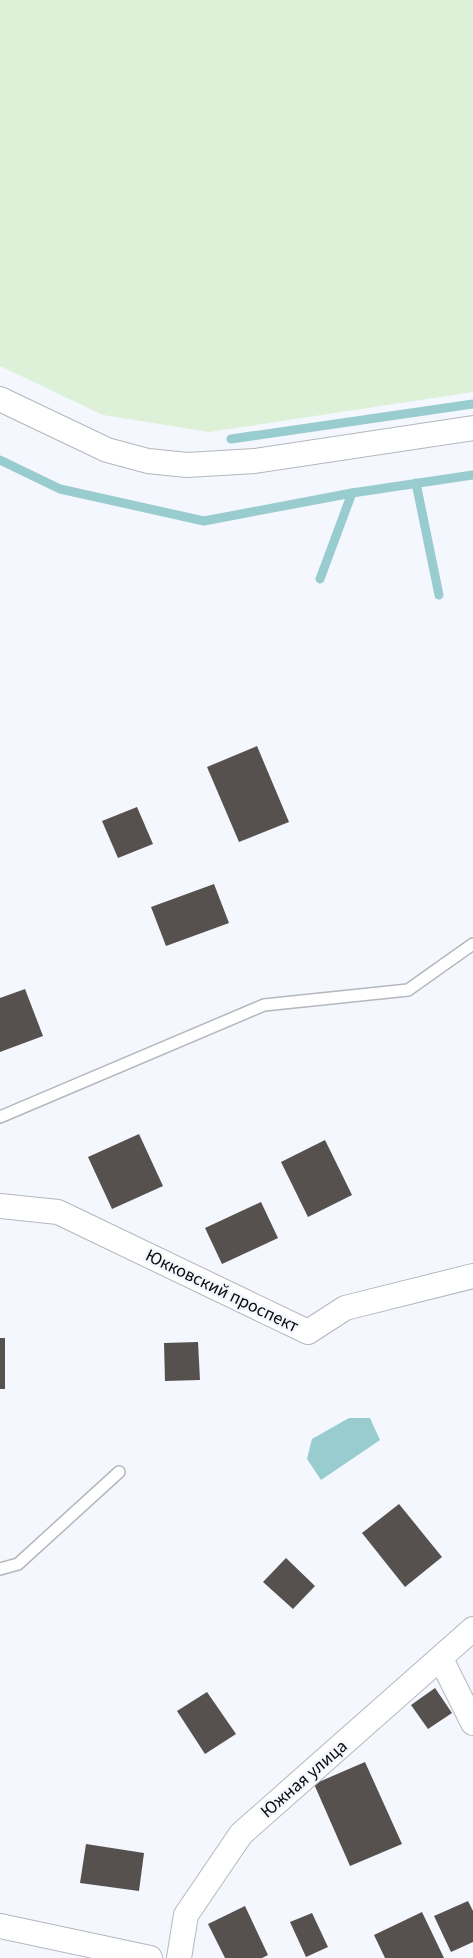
<svg xmlns="http://www.w3.org/2000/svg" width="473" height="1958" font-family="'Source Sans 3',sans-serif">
  <style>
    .green { fill: #dcf1d7 }
    .water { fill: #98ccce }
    .lines { fill: none; stroke-linecap: round; stroke-linejoin: round }
    .stream { stroke: #98ccce; stroke-width: 9 }
    .building { fill: #56514e }
    .service-casing { stroke: #b4b7bd; stroke-width: 14 }
    .minor-casing { stroke: #b4b7bd; stroke-width: 26 }
    .service { stroke: #fff; stroke-width: 11 }
    .minor { stroke: #fff; stroke-width: 24 }
    .labels { text-anchor: middle; dominant-baseline: central; stroke-width: 5; stroke-linejoin: round; paint-order: stroke }
    .street-label { font-size: 18px; fill: #0b0c0e; stroke: #f4f7fe }
  </style>
  <rect width="100%" height="100%" fill="#f4f7fe"/>
  <!-- green -->
  <polygon class="green" points="0,0 473,0 473,392 209,432 103,415 0,366"/>
  <!-- water -->
  <polygon class="water" points="349,1418 370,1418 380,1440 321,1480 307,1459 312,1439"/>
  <g class="lines">
    <!-- stream -->
    <g class="stream">
      <polyline points="231,439 473,404"/>
      <polyline points="0,460 60,489 204,521 352,493 473,475"/>
      <polyline points="416,483 439,595"/>
      <polyline points="320,579 352,493"/>
    </g>
  </g>
  <!-- building -->
  <g class="building">
    <polygon points="257,746 289,822 239,842 207,767"/>
    <polygon points="137,807 153,844 118,858 102,821"/>
    <polygon points="214,884 229,923 166,946 151,907"/>
    <polygon points="25,989 43,1036 0,1052 0,998"/>
    <polygon points="139,1134 163,1186 112,1209 88,1157"/>
    <polygon points="325,1140 352,1195 308,1217 281,1162"/>
    <polygon points="261,1202 278,1238 222,1264 205,1228"/>
    <rect x="0" y="1338" width="5" height="51"/>
    <polygon points="198,1342 200,1380 165,1381 164,1343"/>
    <polygon points="399,1504 442,1557 405,1587 362,1533"/>
    <polygon points="286,1558 315,1586 293,1609 263,1582"/>
    <polygon points="435,1688 452,1713 428,1729 411,1705"/>
    <polygon points="207,1692 236,1734 205,1754 177,1711"/>
    <polygon points="365,1762 402,1844 350,1866 314,1784"/>
    <polygon points="86,1844 144,1853 139,1891 80,1883"/>
    <polygon points="468,1901 473,1911 473,1942 451,1952 434,1916"/>
    <polygon points="245,1906 268,1955 262,1958 225,1958 208,1924"/>
    <polygon points="422,1912 444,1958 385,1958 374,1935"/>
    <polygon points="312,1913 328,1947 306,1957 290,1922"/>
  </g>
  <g class="lines">
    <defs>
      <g id="service">
        <polyline points="0,1117 264,1005 408,990 473,944"/>
        <polyline points="0,1569 18,1564 119,1472"/>
      </g>
      <g id="minor">
        <polyline points="0,399 107,450 148,461 187,465 255,461 473,428"/>
        <polyline points="0,1206 58,1212 308,1332 345,1308 473,1276"/>
        <polyline points="441,1659 473,1723"/>
        <polyline points="0,1926 150,1958"/>
        <polyline points="179,1958 186,1915 241,1834 473,1629"/>
      </g>
    </defs>
    <!-- service casing -->
    <use href="#service" class="service-casing"/>
    <!-- minor casing -->
    <use href="#minor" class="minor-casing"/>
    <!-- service -->
    <use href="#service" class="service"/>
    <!-- minor -->
    <use href="#minor" class="minor"/>
  </g>
  <g class="labels">
    <!-- street labels -->
    <g class="street-label">
      <text transform="translate(222 1291) rotate(26)">Юкковский проспект</text>
      <text transform="translate(304 1779) rotate(-41)">Южная улица</text>
    </g>
  </g>
</svg>
